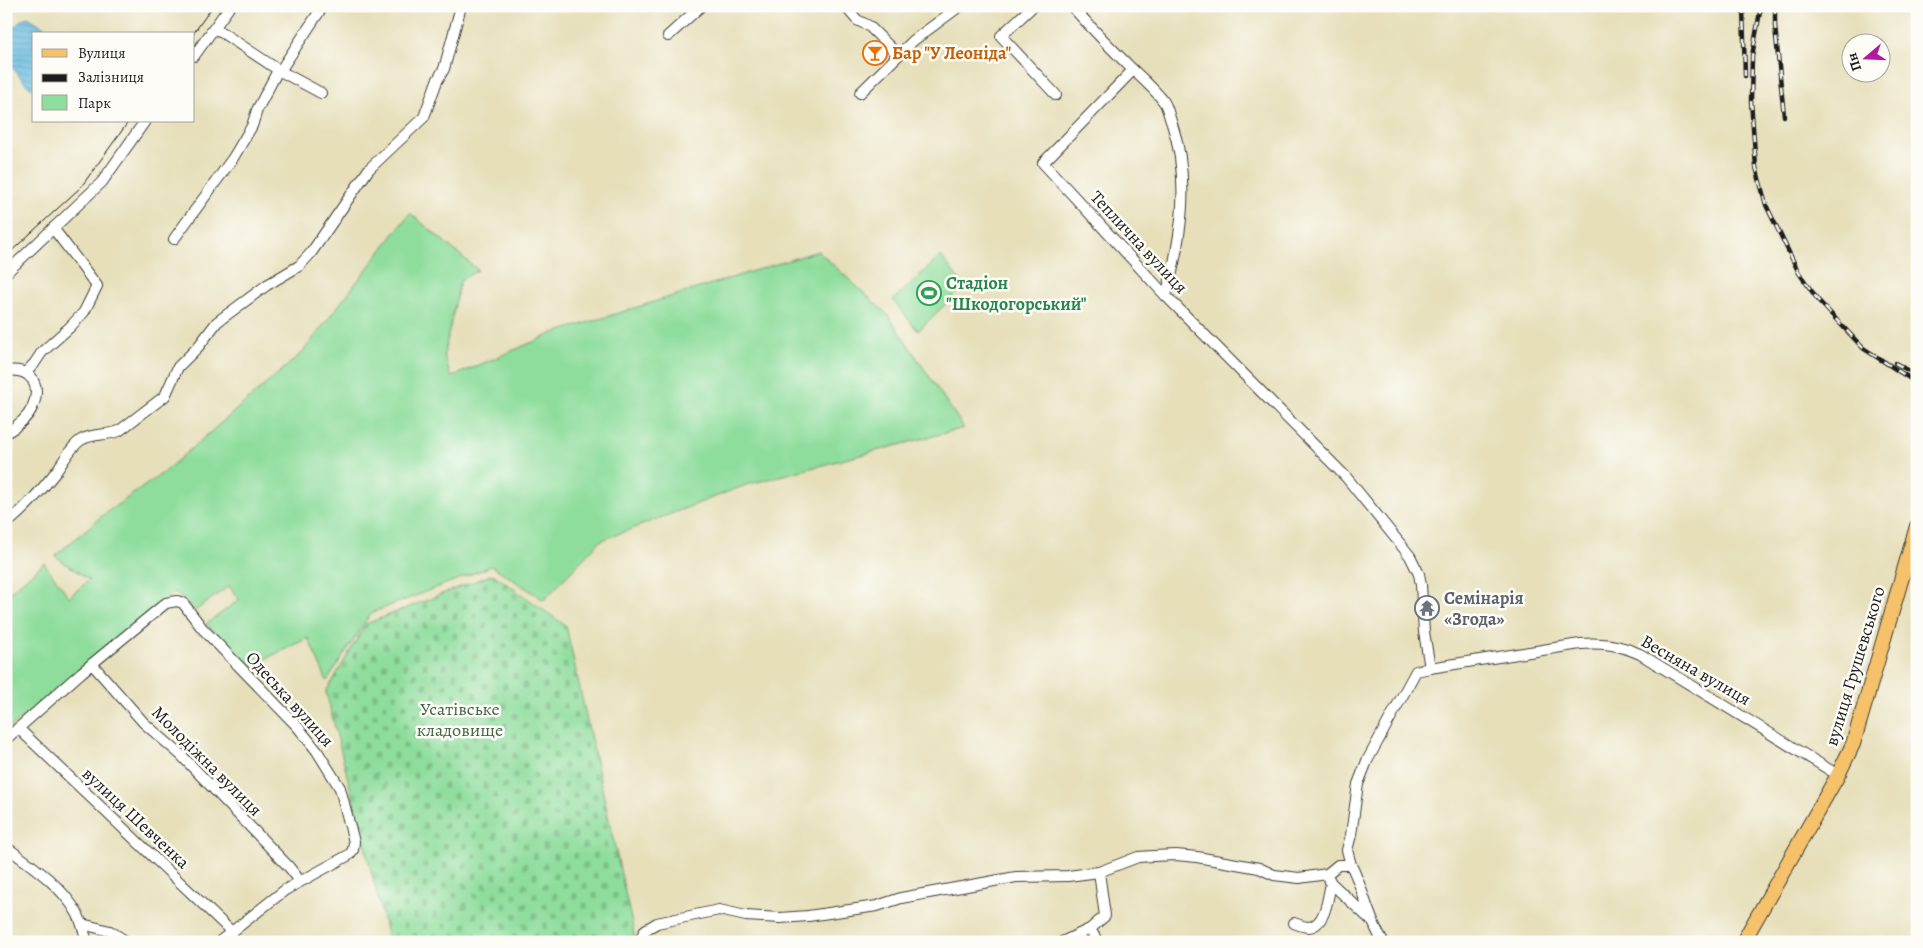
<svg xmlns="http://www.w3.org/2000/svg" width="1923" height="948" font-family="Alegreya,serif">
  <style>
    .green { fill: #8edd9c; stroke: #557c5c }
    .cemetery { fill: url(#cemetery-stones); stroke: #557c5c }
    .water { fill: url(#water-rules); stroke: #3f6a7e }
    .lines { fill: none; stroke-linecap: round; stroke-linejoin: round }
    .minor-casing { stroke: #3a3934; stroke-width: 12 }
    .major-casing { stroke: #3a3934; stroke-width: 16 }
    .minor { stroke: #fff; stroke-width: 10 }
    .major { stroke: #f5c16b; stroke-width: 14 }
    .tram { stroke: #1c1c1c; stroke-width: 1 }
    .rail-casing { stroke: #1c1c1c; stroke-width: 4.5 }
    .rail { stroke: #fdfcf7; stroke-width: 2.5; stroke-dasharray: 8; stroke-linecap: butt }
    .labels { text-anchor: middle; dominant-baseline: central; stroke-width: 5; stroke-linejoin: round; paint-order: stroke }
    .food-label { font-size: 18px; font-weight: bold; fill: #c56008; stroke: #fdfcf7; text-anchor: start }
    .street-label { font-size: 18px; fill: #1c1c1c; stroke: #fdfcf7 }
    .leisure-label { font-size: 18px; font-weight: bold; fill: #27864d; stroke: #fdfcf7; text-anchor: start }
    .worship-label { font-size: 18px; font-weight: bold; fill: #5b616d; stroke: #fdfcf7; text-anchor: start }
    .park-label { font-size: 18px; fill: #446049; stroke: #fdfcf7 }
  </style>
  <defs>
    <pattern id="cemetery-stones" width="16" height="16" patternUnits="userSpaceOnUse" patternTransform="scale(1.25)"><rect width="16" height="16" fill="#8edd9c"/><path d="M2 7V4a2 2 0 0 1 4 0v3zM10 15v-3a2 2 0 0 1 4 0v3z" fill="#7abd86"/></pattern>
    <pattern id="water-rules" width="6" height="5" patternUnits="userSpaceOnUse" patternTransform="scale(1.25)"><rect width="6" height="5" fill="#62b8df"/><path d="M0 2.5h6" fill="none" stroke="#5095b4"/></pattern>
  </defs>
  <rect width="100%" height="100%" fill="#fdfcf7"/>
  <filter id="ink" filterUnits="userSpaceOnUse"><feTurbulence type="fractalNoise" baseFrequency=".02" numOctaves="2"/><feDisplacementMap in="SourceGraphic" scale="10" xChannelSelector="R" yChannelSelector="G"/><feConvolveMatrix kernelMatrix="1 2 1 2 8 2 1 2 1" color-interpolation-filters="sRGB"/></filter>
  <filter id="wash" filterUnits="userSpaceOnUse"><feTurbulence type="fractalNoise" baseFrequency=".0096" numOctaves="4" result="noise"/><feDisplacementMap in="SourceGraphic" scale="20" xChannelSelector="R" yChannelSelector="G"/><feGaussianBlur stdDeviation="1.12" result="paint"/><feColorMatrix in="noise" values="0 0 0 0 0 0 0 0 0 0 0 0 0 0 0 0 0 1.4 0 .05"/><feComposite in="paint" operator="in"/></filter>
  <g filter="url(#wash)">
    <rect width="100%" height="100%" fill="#e6dfba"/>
    <!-- green -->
    <g class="green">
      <polygon points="410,213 478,270 460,281 444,355 451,377 554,333 818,251 888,315 964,428 746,485 600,541 544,600 492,566 371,613 327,681 308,638 247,668 206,624 239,600 229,586 195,611 174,592 6,731 6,595 44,563 69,597 89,580 55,556 103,515 163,473 302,353"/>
      <polygon points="941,256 964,286 918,331 893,300"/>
    </g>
    <!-- cemetery -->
    <polygon class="cemetery" points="493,574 566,626 636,942 389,942 326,692 366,624"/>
    <!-- water -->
    <polygon class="water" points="28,17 56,34 34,34 34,89 27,85 6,60 6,35 22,19"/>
  </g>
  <g filter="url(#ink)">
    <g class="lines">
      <defs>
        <g id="minor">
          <polyline points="845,6 857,20 869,26 898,55"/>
          <polyline points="1033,6 1001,36 1056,95"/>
          <path d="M1072,6C1089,26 1108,45 1127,64C1139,76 1154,88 1164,102C1168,108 1169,117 1172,124C1191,180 1181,240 1166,296"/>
          <polyline points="215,28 280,71 321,93"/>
          <polyline points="668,36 701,6"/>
          <polyline points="194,56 230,6"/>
          <path d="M1133,70L1043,163L1166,296L1346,477L1410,556L1419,574L1421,585L1424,632L1430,668L1580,644C1603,642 1619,645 1640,654L1838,775"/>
          <polyline points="860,93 914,40 960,6"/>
          <polyline points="174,239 233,158 252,126 257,110 276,74 280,71 323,6"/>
          <polyline points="6,273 102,182 145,121"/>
          <path d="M6,371C32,367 42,386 32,408C27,419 16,427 6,433"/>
          <polyline points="25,373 34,364 42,352 70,327 84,312 97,286 53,228"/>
          <path d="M6,524C25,509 40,492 55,473C63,463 70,447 81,440C92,433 106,436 119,431L165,396L178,367L198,347L217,322L267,285L299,266L311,253L369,169L424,117L437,81L444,69L461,6"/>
          <polyline points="92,664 144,723 181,755 289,867 300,881"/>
          <polyline points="18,728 232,932"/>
          <polyline points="6,739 82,672 166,603 177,601 183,603 202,628 297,726 317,751 340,788 354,842 353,850 349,855 285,890 219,942"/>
          <path d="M6,847C31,865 61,885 77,913C82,922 84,932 87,942"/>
          <polyline points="1351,865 1347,850 1351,835 1358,784 1367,761 1416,671 1430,668"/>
          <polyline points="1329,879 1331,883 1372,921"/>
          <path d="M1294,923C1299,925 1304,927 1309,927C1326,925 1328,896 1331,883"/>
          <polyline points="82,924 110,931 127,942"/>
          <polyline points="1090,929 1098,942"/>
          <path d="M639,942L645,930L657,923L719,910L746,916L780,918L808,916L877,906L901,898L1016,877L1068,876L1099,872L1138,857L1153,856L1176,855L1197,857L1259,868L1274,875L1299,878L1327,874L1338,865H1351C1364,890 1368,918 1383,942"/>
          <polyline points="1062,942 1090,929 1105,916 1099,872"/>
        </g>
        <polyline id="major" points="1743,942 1838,775 1853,744 1917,526"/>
      </defs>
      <!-- minor casing -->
      <use href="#minor" class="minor-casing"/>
      <!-- major casing -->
      <use href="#major" class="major-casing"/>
      <!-- minor -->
      <use href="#minor" class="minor"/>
      <!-- major -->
      <use href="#major" class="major"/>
      <!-- tram -->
      <g class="tram">
        <polyline points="193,34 213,6"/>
        <polyline points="6,256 81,187 129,121"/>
      </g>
      <defs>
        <g id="rail">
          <polyline points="1743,6 1745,76"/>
          <polyline points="1761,6 1752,56 1751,101 1756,167 1766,205 1799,273 1818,300 1863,348 1917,383"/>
          <polyline points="1775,6 1775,26 1784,116"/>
          <polyline points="1895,363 1917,375"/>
        </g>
      </defs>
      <!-- rail casing -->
      <use href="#rail" class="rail-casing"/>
      <!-- rail -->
      <use href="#rail" class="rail"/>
    </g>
  </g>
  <!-- icons -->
  <defs>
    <symbol id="bar-ring" viewBox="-11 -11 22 22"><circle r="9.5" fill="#fdfcf7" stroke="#e8710a" stroke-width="1.5"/><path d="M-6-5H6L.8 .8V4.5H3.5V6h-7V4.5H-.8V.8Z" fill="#e8710a"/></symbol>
    <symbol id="stadium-ring" viewBox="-11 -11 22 22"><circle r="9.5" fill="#fdfcf7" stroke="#2e9e5b" stroke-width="1.5"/><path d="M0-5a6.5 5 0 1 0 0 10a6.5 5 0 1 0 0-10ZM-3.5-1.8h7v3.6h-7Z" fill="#2e9e5b"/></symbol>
    <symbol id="temple-ring" viewBox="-11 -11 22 22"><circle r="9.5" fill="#fdfcf7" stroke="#6b7280" stroke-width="1.5"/><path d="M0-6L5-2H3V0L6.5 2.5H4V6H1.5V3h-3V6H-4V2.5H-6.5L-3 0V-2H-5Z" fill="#6b7280"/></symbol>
  </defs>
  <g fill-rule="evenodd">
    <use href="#bar-ring" x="861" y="39" width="28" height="28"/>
    <use href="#stadium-ring" x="915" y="279" width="28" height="28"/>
    <use href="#temple-ring" x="1413" y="594" width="28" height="28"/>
  </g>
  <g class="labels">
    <!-- food labels -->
    <g class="food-label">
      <text x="892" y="53">Бар "У Леоніда"</text>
    </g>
    <!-- street labels -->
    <g class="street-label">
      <text transform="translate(1139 242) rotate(47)">Теплична вулиця</text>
      <text transform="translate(1855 666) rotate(-73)">вулиця Грушевського</text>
      <text transform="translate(1696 670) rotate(30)">Весняна вулиця</text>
      <text transform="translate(290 699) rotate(48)">Одеська вулиця</text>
      <text transform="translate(207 761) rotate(45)">Молодіжна вулиця</text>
      <text transform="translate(136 818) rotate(43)">вулиця Шевченка</text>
    </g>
    <!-- leisure labels -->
    <g class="leisure-label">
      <text x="946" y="283">Стадіон<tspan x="946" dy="21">"Шкодогорський"</tspan></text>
    </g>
    <!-- worship labels -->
    <g class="worship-label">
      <text x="1444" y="598">Семінарія<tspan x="1444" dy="21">«Згода»</tspan></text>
    </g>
    <!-- park labels -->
    <g class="park-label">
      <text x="460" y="709">Усатівське<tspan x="460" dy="21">кладовище</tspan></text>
    </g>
  </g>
  <!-- margin -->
  <rect width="1923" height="948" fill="none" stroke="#fdfcf7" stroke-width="25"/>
  <!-- legend -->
  <rect x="32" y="32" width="162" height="90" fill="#fdfcf7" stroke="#a3a29f"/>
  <rect x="42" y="49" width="25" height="8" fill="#f5c16b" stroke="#a3a29f"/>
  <text x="78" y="58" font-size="15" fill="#1c1c1c">Вулиця</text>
  <rect x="42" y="74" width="25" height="8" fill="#1c1c1c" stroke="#a3a29f"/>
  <text x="78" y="82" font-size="15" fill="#1c1c1c">Залізниця</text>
  <rect x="42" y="95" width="25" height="15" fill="#8edd9c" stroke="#a3a29f"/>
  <text x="78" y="108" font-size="15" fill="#1c1c1c">Парк</text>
  <!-- north arrow -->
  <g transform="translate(1866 58) rotate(251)"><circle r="24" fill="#fdfcf7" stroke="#a3a29f"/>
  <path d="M0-4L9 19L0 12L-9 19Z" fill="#b5179e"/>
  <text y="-8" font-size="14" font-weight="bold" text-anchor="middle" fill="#1c1c1c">Пн</text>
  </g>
</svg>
